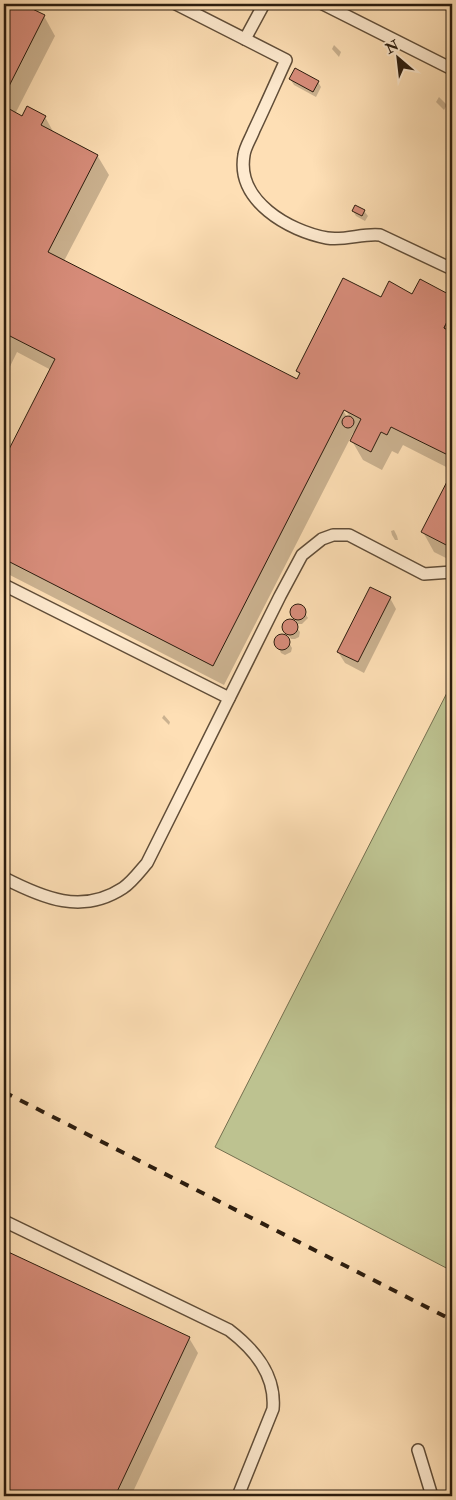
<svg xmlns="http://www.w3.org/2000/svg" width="456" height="1500" font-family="'IM FELL Double Pica',serif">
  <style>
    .green { fill: #bdc290; stroke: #746f4f }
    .shadow { fill: #0003; fill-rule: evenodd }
    .building { fill: #d88d7b; stroke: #2b1c0e }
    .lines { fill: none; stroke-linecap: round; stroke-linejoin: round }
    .service-casing { stroke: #604d38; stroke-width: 14 }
    .service { stroke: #feeacf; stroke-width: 11 }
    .rail { stroke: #2b1c0e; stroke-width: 4; stroke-dasharray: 9 9; stroke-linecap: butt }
  </style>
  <rect width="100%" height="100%" fill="#fedfb5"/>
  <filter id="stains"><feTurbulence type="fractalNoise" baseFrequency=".004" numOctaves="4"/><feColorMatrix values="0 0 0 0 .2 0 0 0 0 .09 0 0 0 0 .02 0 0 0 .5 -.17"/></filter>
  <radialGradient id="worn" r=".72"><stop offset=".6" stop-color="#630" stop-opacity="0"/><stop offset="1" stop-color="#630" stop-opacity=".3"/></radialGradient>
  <!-- green -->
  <polygon class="green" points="452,683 452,1271 215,1147"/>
  <!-- shadow -->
  <g class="shadow">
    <path d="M4,4H19L44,16L55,36L15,114L22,117H45L54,133L97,155L109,175L64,261L297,380L300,375L297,371L381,298L413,295L420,281L452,297V470L403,445L398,454L392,451L382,470L363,460L352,441L357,431L353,433L224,685L4,572V462L51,370L17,352L4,379ZM342,404L350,417H347L340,405Z"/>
    <polygon points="334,45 341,52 339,57 332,49"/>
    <polygon points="290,79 318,82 321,87 316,97 294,85"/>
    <polygon points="439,97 447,105 444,110 436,102"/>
    <polygon points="353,211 364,211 368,216 365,221 356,216"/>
    <polygon points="452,474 452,561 434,552 423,532"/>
    <polygon points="394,530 397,536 398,540 395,540 392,535 391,531"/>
    <polygon points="390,598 396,609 364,673 345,663 338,652"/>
    <polygon points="295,606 300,606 308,618 302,624 298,624 291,613 292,609"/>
    <polygon points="287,621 291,621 300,632 299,637 295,639 291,639 284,629"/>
    <polygon points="282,636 286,638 292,648 291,652 285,655 281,653 276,642"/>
    <polygon points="164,715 170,722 169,725 162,718"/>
    <polygon points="4,1251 189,1338 198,1353 131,1496 4,1496"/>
  </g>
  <!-- building -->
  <g class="building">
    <polygon points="4,4 22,4 45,15 4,96"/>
    <polygon points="295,68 319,81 313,92 289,79"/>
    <polygon points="4,106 22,116 27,106 46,116 41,125 98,155 48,252 297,379 300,373 296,371 343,278 381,297 389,281 412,294 420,279 452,296 452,312 444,328 452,332 452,457 391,427 387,435 381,432 371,452 350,441 361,419 344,410 213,666 4,559 4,459 55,359 6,334 4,338"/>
    <polygon points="355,205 365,210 362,216 352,211"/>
    <polygon points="452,312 452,332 444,328"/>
    <circle cx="348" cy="422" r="6"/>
    <polygon points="452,472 452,548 421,532"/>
    <polygon points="370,587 391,597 358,662 337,652"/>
    <circle cx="298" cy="612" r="8"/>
    <circle cx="290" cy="627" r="8"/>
    <circle cx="282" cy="642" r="8"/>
    <polygon points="4,1250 190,1337 115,1496 4,1496"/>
  </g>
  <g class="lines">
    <defs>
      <g id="service">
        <path d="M176,4L286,60C275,84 265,107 254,130C251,138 245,147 244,155C236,201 289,231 327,238C345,241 363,233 380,235L452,269"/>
        <polyline points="323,4 452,69"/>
        <polyline points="245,39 264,4"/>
        <polyline points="4,585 229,698"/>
        <path d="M4,878C43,898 82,915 123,888C132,882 140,871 147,863L280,596L302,555L322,539L333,535H349L424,574L452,572"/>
        <path d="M4,1221L229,1330C255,1350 276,1375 273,1409L238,1496"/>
        <polyline points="418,1450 432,1496"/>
      </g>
    </defs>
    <!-- service casing -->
    <use href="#service" class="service-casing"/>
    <!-- service -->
    <use href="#service" class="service"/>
    <!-- rail -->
    <polyline class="rail" points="4,1092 452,1320"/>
  </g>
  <!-- margin -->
  <rect width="456" height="1500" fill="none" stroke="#fedfb5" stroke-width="20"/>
  <rect x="5" y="5" width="446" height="1490" fill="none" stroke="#2b1c0e" stroke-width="2.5"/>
  <rect x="10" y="10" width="436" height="1480" fill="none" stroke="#2b1c0e"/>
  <!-- north arrow -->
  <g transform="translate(398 58) rotate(332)" stroke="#feeacf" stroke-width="4" paint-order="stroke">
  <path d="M0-4L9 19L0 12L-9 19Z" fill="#2b1c0e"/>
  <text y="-8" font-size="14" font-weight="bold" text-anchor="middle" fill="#2b1c0e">N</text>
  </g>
  <rect width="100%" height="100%" filter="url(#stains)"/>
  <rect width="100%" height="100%" fill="url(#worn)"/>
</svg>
